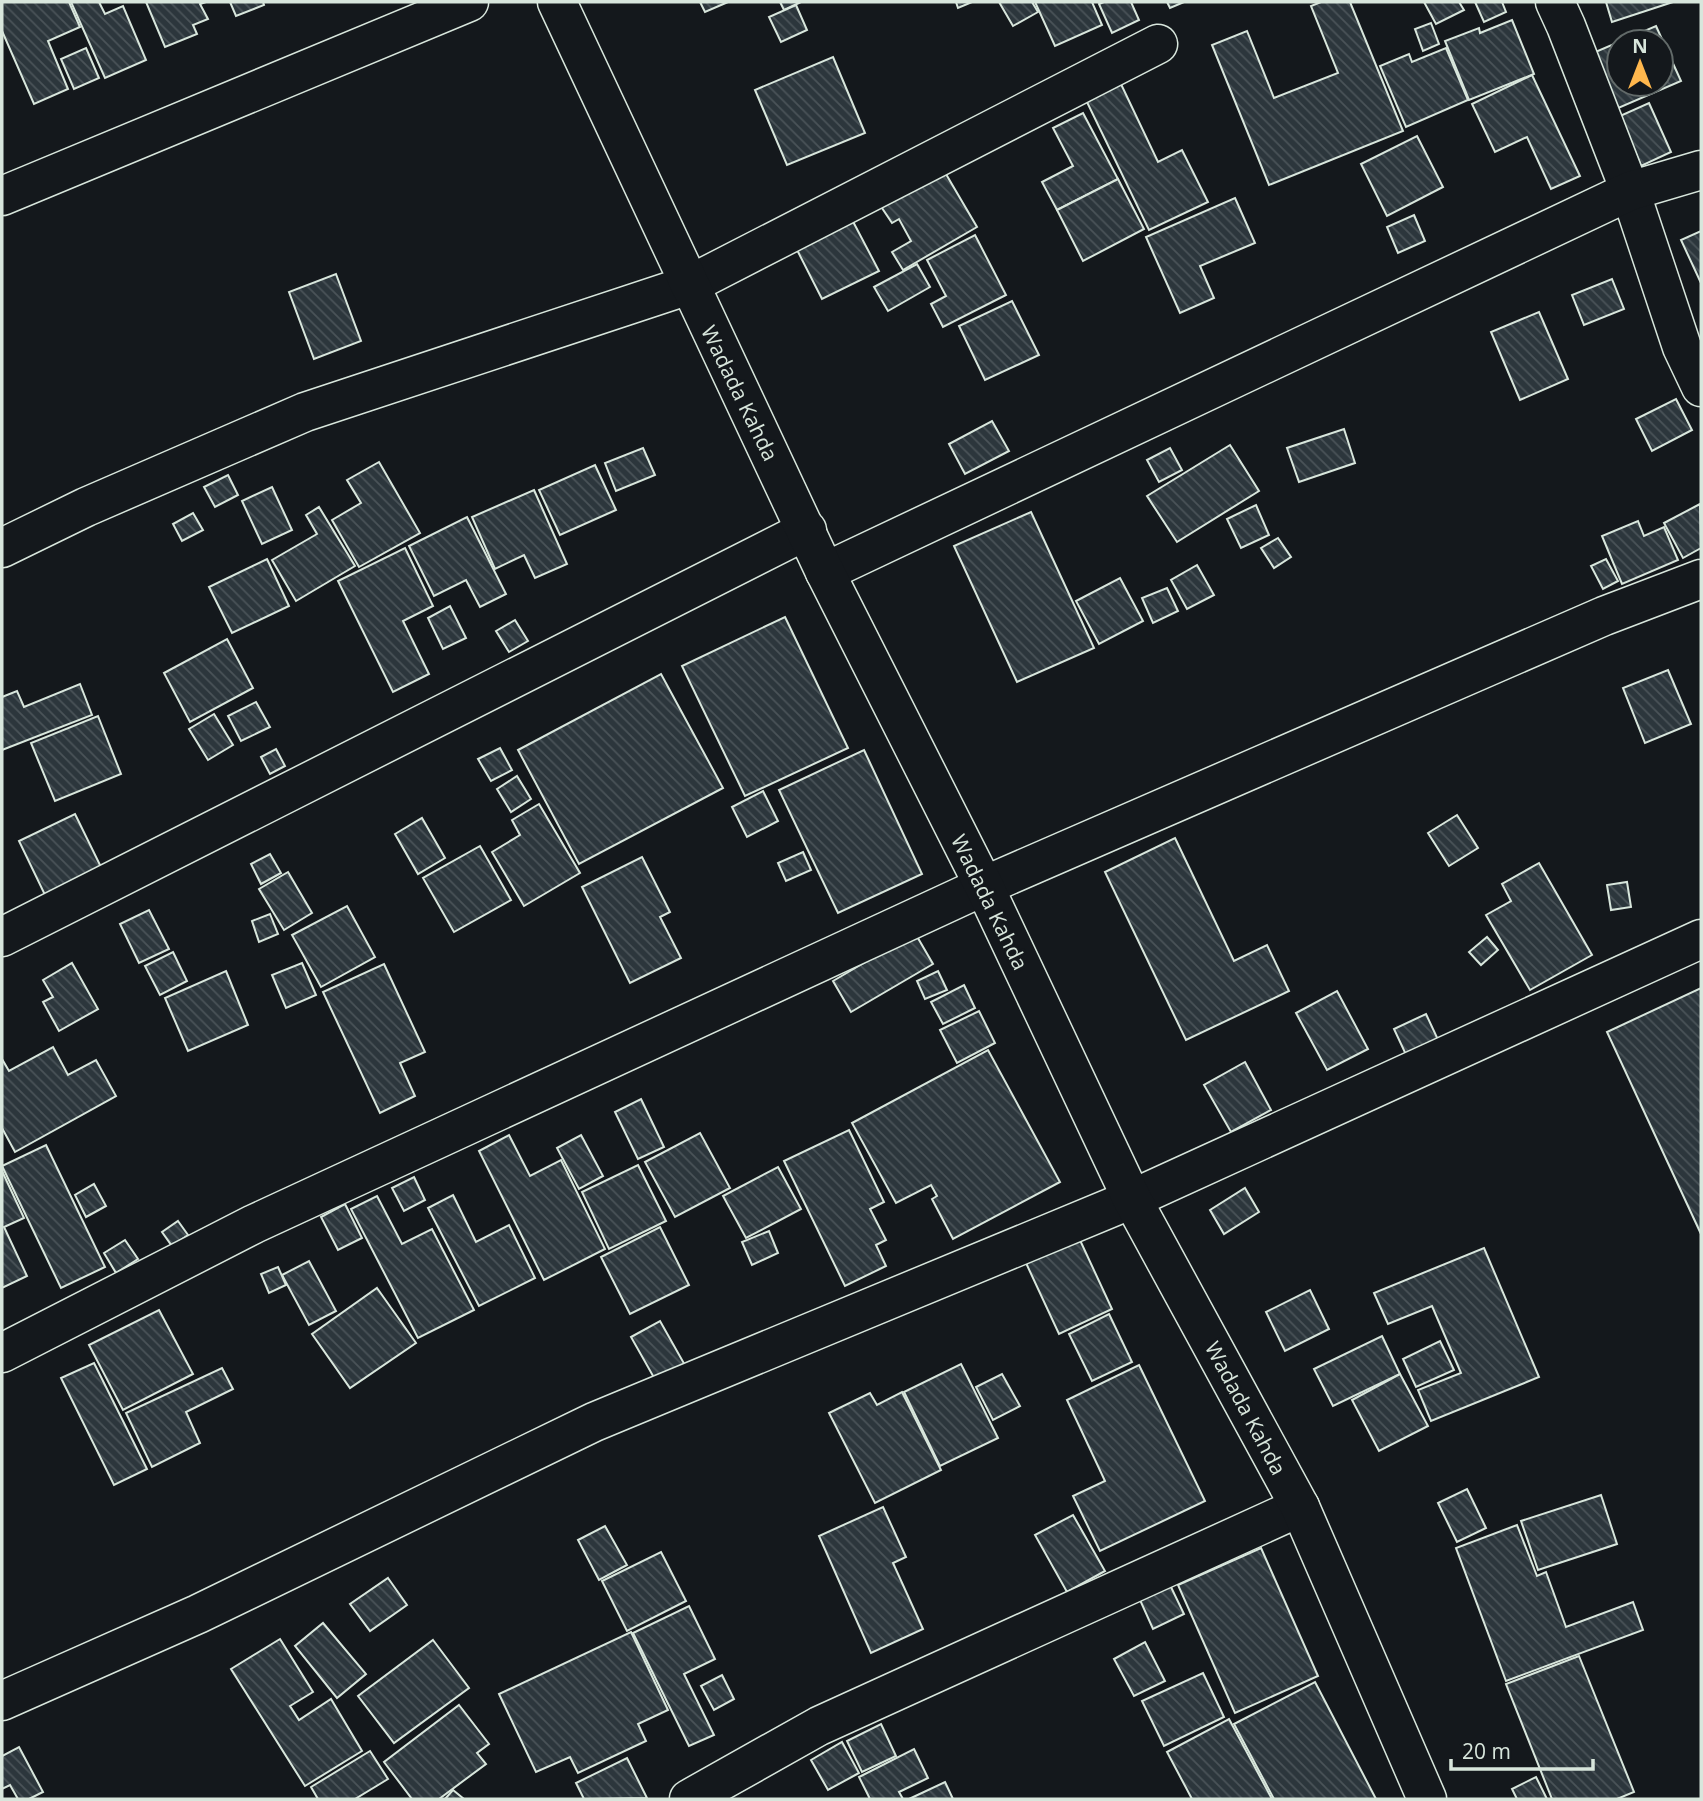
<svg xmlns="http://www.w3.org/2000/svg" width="1703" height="1801" font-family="'Open Sans',sans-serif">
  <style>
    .building { fill: url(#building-back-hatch); stroke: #d8e6dc; stroke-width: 2; fill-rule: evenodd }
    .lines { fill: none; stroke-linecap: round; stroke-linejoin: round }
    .minor-casing { stroke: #d8e6dc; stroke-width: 41 }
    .secondary-casing { stroke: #d8e6dc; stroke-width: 41 }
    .minor { stroke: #14181c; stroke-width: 38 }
    .secondary { stroke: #14181c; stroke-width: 38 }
    .labels { text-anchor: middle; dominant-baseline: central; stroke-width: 5; stroke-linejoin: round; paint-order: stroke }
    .street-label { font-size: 21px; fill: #d8e6dc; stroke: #14181c }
  </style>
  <defs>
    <pattern id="building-back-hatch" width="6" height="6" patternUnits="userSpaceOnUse" patternTransform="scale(1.75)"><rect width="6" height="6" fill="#2c363c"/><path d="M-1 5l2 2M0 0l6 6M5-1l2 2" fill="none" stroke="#4a5358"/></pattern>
  </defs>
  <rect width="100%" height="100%" fill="#14181c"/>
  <!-- building -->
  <g class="building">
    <polygon points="2,2 69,2 80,27 48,41 68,89 34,104 2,31"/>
    <polygon points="71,2 99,2 105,14 123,6 146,60 105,78"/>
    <polygon points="146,2 206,2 200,4 208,19 193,25 197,34 165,47"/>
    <polygon points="230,2 263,2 264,5 236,16"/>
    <polygon points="700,2 728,2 705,12"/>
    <polygon points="780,2 801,2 784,10"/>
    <polygon points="956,2 972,2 958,8"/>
    <polygon points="999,2 1032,2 1038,12 1013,26"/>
    <polygon points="1035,2 1092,2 1102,25 1055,46"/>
    <polygon points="1104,2 1131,2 1139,20 1112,33 1099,4"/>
    <polygon points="1167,2 1184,2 1170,8"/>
    <polygon points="1321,2 1350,2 1403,131 1269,185 1212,45 1247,31 1274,98 1338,73 1311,6"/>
    <polygon points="1424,2 1459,2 1464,10 1436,24"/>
    <polygon points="1475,2 1502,2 1506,12 1484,22"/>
    <polygon points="1606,2 1673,2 1612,22"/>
    <polygon points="796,5 807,30 781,42 769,17"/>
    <polygon points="1512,20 1534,74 1469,100 1445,41 1479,28 1480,33"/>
    <polygon points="1431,23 1439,44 1423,51 1415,29"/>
    <path d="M1656,26L1681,81L1616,109L1593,53ZM1619,42H1661V84H1619Z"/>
    <polygon points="86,48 99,78 74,89 61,59"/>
    <polygon points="1446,48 1468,100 1406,127 1380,66 1409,54 1412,62"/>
    <polygon points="833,57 865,133 787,165 755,90"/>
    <polygon points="1532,75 1580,176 1551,189 1527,137 1495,152 1472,104"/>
    <polygon points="1120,82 1158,162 1182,150 1208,202 1149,230 1085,98"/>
    <polygon points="1649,103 1671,152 1641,166 1620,116"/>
    <polygon points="1083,113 1118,179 1057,210 1042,182 1073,166 1053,128"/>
    <polygon points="1417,136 1443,187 1387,216 1361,164"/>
    <polygon points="943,169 977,227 903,270 892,252 911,241 899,219 892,223 880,205"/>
    <polygon points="1118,179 1144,229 1083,261 1057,210"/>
    <polygon points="1235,198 1255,243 1200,266 1214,298 1180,313 1146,237"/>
    <polygon points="848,212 879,271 822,299 792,240"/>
    <polygon points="1414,215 1425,241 1398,253 1387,227"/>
    <polygon points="1701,231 1701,283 1681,240"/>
    <polygon points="975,235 1006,295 943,327 931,304 946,296 927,260"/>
    <polygon points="917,264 930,287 888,311 874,287"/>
    <polygon points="336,274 361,341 314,359 289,292"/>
    <polygon points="1612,279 1624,309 1584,325 1572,295"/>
    <polygon points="1012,301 1039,355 985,380 959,326"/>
    <polygon points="1539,312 1568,379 1520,400 1491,332"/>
    <polygon points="1676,399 1692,430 1652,451 1636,419"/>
    <polygon points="992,421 1009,451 965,474 949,444"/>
    <polygon points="1344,429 1355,463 1299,482 1287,448"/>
    <polygon points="1230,445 1259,491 1177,542 1147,496"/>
    <polygon points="643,448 655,475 616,491 605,463"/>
    <polygon points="1170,448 1182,470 1159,482 1147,460"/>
    <polygon points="379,462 420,533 359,567 332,520 361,503 347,480"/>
    <polygon points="595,465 616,510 560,535 539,490"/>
    <polygon points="228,475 238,495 215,507 204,487"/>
    <polygon points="272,487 292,530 262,544 242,501"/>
    <polygon points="534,490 567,564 535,578 524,555 495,569 472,517"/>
    <polygon points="1700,504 1701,548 1683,558 1664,523"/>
    <polygon points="1256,505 1269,535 1241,548 1227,519"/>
    <polygon points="319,507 355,566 296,601 272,560 317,534 306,515"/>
    <polygon points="1031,512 1094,648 1017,682 954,546"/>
    <polygon points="193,513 203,530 182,541 173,524"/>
    <polygon points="467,517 506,594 480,607 466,580 434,596 409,546"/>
    <polygon points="1638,521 1644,536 1664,527 1678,560 1622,584 1602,536"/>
    <polygon points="1278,538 1291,557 1274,568 1261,548"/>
    <polygon points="405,548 433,606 403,621 429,674 393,692 338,581"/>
    <polygon points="267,559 289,606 232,633 209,587"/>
    <polygon points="1606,559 1618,581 1603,589 1591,566"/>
    <polygon points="1197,565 1214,595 1187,609 1171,580"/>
    <polygon points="1120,578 1143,621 1099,644 1076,601"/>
    <polygon points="1167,588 1178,611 1153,623 1142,598"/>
    <polygon points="450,606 466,638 443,649 428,618"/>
    <polygon points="785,617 848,748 745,796 682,666"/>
    <polygon points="515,620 528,641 509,652 496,631"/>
    <polygon points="227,639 253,688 190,722 164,673"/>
    <polygon points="1668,670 1691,724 1645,743 1623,688"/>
    <polygon points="661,674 723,788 579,864 518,750"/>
    <polygon points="80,684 92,715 2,750 2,697 17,691 24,707"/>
    <polygon points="256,702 270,727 241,741 228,716"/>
    <polygon points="214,714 233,745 208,760 189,729"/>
    <polygon points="98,716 121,774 55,801 31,743"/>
    <polygon points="500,748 512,770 491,781 478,759"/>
    <polygon points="276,749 285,766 270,774 261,757"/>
    <polygon points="864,750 922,874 838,913 779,790"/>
    <polygon points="517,776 531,799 511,812 497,789"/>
    <polygon points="763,791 778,821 747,837 732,807"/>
    <polygon points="539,804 580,873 524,906 492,852 520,835 512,820"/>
    <polygon points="75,814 101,867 45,895 19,841"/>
    <polygon points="1457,815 1478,848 1449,866 1428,833"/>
    <polygon points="422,818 445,858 418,874 395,834"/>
    <polygon points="1175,838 1234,961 1267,945 1289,991 1186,1040 1105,872"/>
    <polygon points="480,846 511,900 454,932 423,878"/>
    <polygon points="803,852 811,870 786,881 778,863"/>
    <polygon points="270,854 281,873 261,884 251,864"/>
    <polygon points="642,857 670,912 660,917 681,958 630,983 582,887"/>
    <polygon points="1539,863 1592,955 1530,990 1486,915 1511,901 1502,884"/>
    <polygon points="288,872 312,913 284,930 259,889"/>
    <polygon points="1627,882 1631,907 1611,910 1607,885"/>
    <polygon points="347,906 375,957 321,987 292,935"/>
    <polygon points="149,910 169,949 139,963 120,924"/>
    <polygon points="270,914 278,934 259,942 252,921"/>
    <polygon points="915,933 933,964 851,1012 833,981"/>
    <polygon points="1487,937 1498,950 1481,965 1469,952"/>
    <polygon points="173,952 187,981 160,995 145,966"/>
    <polygon points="72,963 98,1009 59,1031 43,1002 53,997 43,980"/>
    <polygon points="302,963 316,995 286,1008 272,975"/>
    <polygon points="384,964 425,1052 400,1063 415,1096 380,1113 323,992"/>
    <polygon points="226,971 248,1025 188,1051 165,998"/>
    <polygon points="938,971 947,990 925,999 917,981"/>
    <polygon points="964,985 975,1008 943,1024 931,1002"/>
    <polygon points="1701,988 1701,1234 1607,1032"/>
    <polygon points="1337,991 1368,1049 1327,1070 1296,1013"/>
    <polygon points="979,1011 995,1043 957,1063 940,1030"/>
    <polygon points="1426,1014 1440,1044 1408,1059 1394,1029"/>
    <polygon points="53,1047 68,1075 96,1060 116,1096 15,1152 2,1128 2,1059 9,1071"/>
    <polygon points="988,1050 1060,1182 953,1239 932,1199 937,1196 931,1185 896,1203 852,1123"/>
    <polygon points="1245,1062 1271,1110 1231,1132 1204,1085"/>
    <polygon points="641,1099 664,1147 638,1159 615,1112"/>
    <polygon points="849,1130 884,1202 870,1209 886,1240 876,1245 886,1266 845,1286 784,1161"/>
    <polygon points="700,1133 730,1188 675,1217 645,1162"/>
    <polygon points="509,1135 530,1176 561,1160 605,1249 544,1280 479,1151"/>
    <polygon points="581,1135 603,1176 579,1189 557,1148"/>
    <polygon points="46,1145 105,1267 61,1288 2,1166"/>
    <polygon points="638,1165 666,1221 609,1249 582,1192"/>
    <polygon points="778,1167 801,1209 746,1238 723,1196"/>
    <polygon points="2,1171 24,1218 4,1227 27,1276 2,1288"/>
    <polygon points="414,1177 425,1200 404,1211 392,1188"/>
    <polygon points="94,1184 106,1206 86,1217 75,1195"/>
    <polygon points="1245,1188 1259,1212 1224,1234 1210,1210"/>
    <polygon points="453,1195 476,1242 509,1225 535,1278 479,1306 428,1208"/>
    <polygon points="377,1196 402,1244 432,1229 474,1310 418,1338 351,1209"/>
    <polygon points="345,1204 362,1238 338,1250 321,1217"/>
    <polygon points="178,1221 188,1235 172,1246 162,1232"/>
    <polygon points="660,1227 689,1285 630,1314 601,1257"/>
    <polygon points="769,1231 778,1253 752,1265 742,1242"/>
    <polygon points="1079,1238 1112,1309 1059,1334 1026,1263"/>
    <polygon points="125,1240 138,1259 116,1273 104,1253"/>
    <polygon points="1484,1248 1539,1377 1431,1421 1418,1390 1461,1373 1432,1306 1388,1324 1374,1293"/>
    <polygon points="309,1261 336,1311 309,1325 282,1275"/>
    <polygon points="278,1267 286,1285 269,1293 261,1274"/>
    <polygon points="377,1288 416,1343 350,1388 312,1334"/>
    <polygon points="1310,1290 1329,1329 1285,1351 1266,1312"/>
    <polygon points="159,1310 193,1374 123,1410 89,1345"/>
    <polygon points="1109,1314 1132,1362 1092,1381 1069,1334"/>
    <polygon points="660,1321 686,1367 657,1383 631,1337"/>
    <polygon points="1382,1336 1400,1374 1333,1406 1314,1369"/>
    <polygon points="1440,1341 1454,1370 1416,1387 1403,1359"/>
    <polygon points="94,1363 147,1469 114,1485 61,1378"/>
    <polygon points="961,1364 998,1438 940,1466 904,1392"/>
    <polygon points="1139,1365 1205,1501 1100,1551 1073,1496 1105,1481 1067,1400"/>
    <polygon points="222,1368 233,1389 186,1412 200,1443 152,1467 126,1413"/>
    <polygon points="1002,1374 1020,1406 993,1420 976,1387"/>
    <polygon points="1400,1374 1428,1426 1379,1451 1352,1400"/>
    <polygon points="902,1392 941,1470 875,1503 829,1413 870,1393 877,1405"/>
    <polygon points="1467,1489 1486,1528 1457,1542 1438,1503"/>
    <polygon points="1601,1495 1617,1544 1538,1570 1521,1521"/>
    <polygon points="883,1507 906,1557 893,1563 923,1629 871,1653 819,1536"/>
    <polygon points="1073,1515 1105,1571 1067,1592 1035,1535"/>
    <polygon points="1517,1525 1537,1576 1546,1572 1566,1627 1633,1602 1643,1630 1506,1681 1456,1548"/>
    <polygon points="605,1526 627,1565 599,1580 578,1540"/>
    <polygon points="1261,1548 1318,1676 1235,1713 1178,1585"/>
    <polygon points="661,1552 686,1601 627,1631 602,1581"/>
    <polygon points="388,1578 407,1605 370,1631 350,1604"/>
    <polygon points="1170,1585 1184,1614 1153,1629 1140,1600"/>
    <polygon points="689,1606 715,1659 684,1674 714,1735 689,1746 633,1633"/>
    <polygon points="323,1623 366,1674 337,1698 295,1646"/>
    <polygon points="631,1632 668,1710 638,1724 646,1741 578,1773 570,1757 536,1772 499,1694"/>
    <polygon points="280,1639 313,1692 290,1706 299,1720 331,1699 362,1751 305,1786 231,1669"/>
    <polygon points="433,1640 469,1688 394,1743 358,1696"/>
    <polygon points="1145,1642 1165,1681 1134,1696 1114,1659"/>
    <polygon points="1579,1656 1634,1792 1617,1799 1552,1799 1506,1684"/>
    <polygon points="1203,1673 1224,1717 1164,1746 1142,1701"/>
    <polygon points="722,1675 734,1699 714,1710 701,1686"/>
    <polygon points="1315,1682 1376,1799 1274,1799 1234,1724"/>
    <polygon points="459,1705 489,1744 477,1753 486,1764 439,1799 412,1799 384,1762"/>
    <polygon points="1229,1719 1272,1799 1192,1799 1167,1752"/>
    <polygon points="881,1724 896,1756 862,1772 847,1741"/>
    <polygon points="842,1742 859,1773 828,1790 811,1760"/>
    <polygon points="19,1747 43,1792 29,1799 18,1799 10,1785 2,1789 2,1756"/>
    <polygon points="914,1749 928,1778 899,1792 903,1799 870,1799 859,1777"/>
    <polygon points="370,1751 388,1779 355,1799 318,1799 311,1787"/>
    <polygon points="627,1758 647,1798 584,1799 576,1783"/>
    <polygon points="1536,1777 1547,1799 1517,1799 1512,1789"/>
    <polygon points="945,1782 953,1799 909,1799"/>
    <polygon points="453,1790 464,1799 445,1799"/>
  </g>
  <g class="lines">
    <defs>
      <g id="minor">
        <polyline points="1555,2 1566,26 1630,191 1682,347 1701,387"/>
        <polyline points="2,196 469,2"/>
        <polyline points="2,548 86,507 305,412 689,285 1158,44"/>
        <polyline points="825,572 1630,191 1701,170"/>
        <polyline points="2,937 807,530"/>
        <polyline points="2,1353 254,1224 984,886 1604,616 1701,579"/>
        <polyline points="2,1701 198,1614 594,1422 1132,1199 1701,939"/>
        <polyline points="689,1799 819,1726 1300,1507"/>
      </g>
      <polyline id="secondary" points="557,2 825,572 984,886 1132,1199 1300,1507 1427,1799"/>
    </defs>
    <!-- minor casing -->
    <use href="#minor" class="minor-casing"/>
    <!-- secondary casing -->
    <use href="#secondary" class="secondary-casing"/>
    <!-- minor -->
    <use href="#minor" class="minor"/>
    <!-- secondary -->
    <use href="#secondary" class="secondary"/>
  </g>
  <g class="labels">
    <!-- street labels -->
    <g class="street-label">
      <text transform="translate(740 393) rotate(64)">Wadada Kahda</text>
      <text transform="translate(990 902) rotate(64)">Wadada Kahda</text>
      <text transform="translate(1246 1408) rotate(62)">Wadada Kahda</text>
    </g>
  </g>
  <!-- border -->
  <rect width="1703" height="1801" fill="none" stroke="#d8e6dc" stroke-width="7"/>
  <!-- north arrow -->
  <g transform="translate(1640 63)"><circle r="33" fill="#14181c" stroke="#626a69" stroke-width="2"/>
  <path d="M0-5L12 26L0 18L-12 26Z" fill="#ffb74d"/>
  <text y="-10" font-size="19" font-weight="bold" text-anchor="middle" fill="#d8e6dc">N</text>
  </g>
  <!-- scale -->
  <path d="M1451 1759v10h142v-10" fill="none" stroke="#d8e6dc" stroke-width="3.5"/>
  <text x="1462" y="1759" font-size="21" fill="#d8e6dc" stroke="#14181c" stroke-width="5" paint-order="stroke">20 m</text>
</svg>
